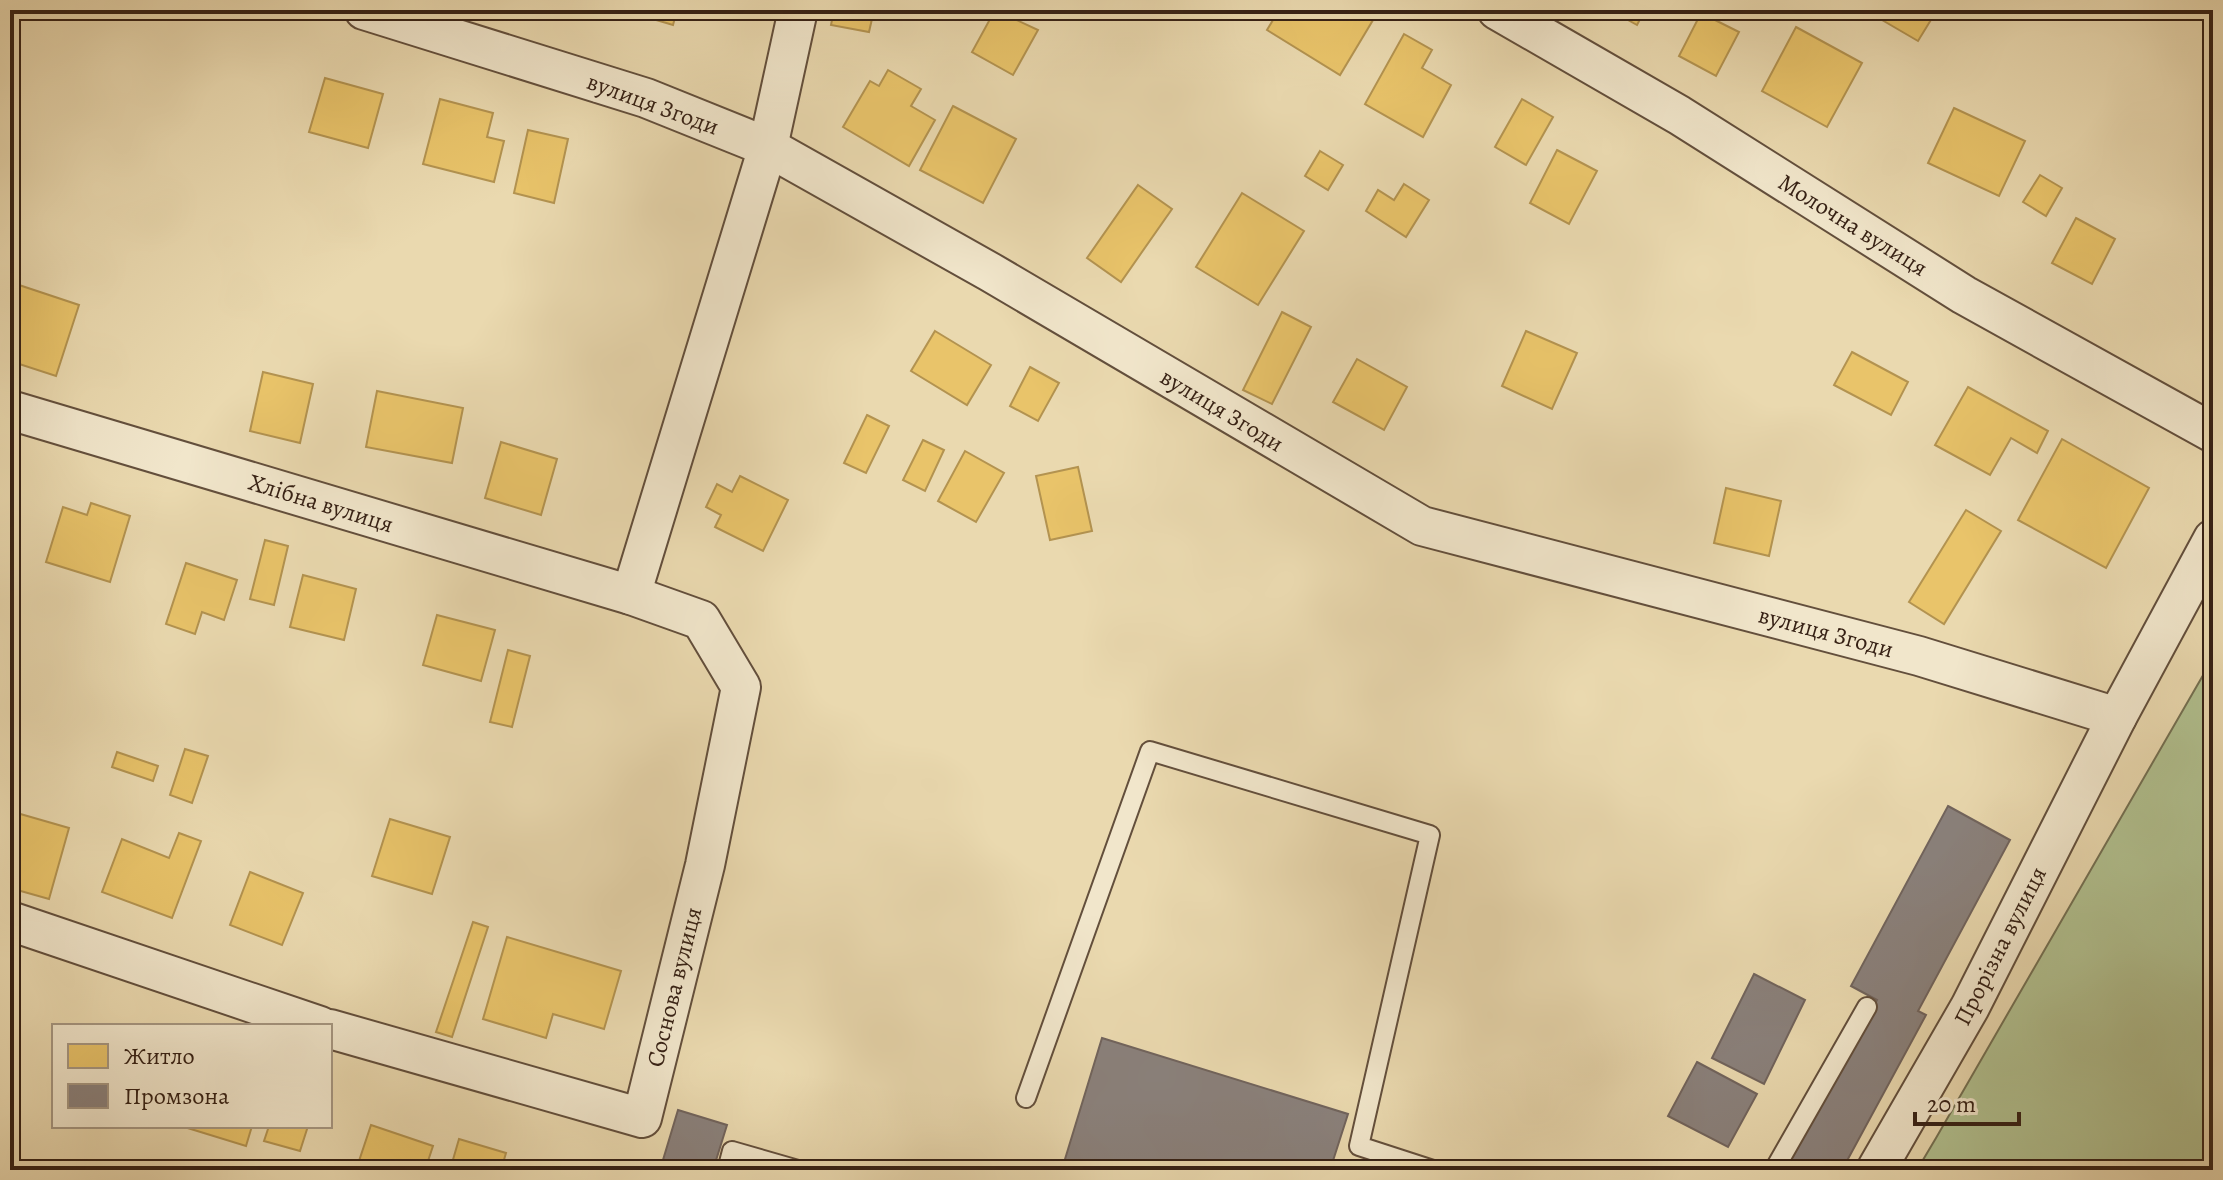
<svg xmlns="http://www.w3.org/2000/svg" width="2223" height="1180" font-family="Alegreya,serif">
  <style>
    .green { fill: #b1c08f; stroke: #747052; stroke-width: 2 }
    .homes { fill: #e9c46a; stroke: #b39350; stroke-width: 2 }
    .industry { fill: #8a817c; stroke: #71645d; stroke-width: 2 }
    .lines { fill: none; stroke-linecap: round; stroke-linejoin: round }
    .service-casing { stroke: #634f3c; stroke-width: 22 }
    .minor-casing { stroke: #634f3c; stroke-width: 42 }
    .service { stroke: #f1e6cb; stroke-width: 18 }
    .minor { stroke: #f1e6cb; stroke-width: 38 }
    .labels { text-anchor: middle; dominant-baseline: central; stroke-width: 8; stroke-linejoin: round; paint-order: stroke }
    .street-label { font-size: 24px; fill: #362115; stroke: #f1e6cb }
  </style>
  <rect width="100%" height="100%" fill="#ead9af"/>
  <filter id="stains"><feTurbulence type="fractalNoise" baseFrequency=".0025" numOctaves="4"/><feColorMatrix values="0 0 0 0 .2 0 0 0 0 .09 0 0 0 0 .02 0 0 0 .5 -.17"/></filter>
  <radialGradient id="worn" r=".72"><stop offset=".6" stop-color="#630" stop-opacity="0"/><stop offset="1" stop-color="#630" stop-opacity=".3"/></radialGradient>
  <!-- green -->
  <polygon class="green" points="2213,658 2213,1170 1917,1170 1936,1138"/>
  <!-- homes -->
  <g class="homes">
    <polygon points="10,10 21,10 12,42 10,42"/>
    <polygon points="637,10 677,10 673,25 636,14"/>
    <polygon points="834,10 874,10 869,32 831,25"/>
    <polygon points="995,10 1038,30 1013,75 972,52"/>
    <polygon points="1279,10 1356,10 1373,20 1340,75 1267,30"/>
    <polygon points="1610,10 1645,10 1637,25"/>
    <polygon points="1865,10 1937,10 1918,41"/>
    <polygon points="1701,13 1739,32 1716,76 1679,56"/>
    <polygon points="1796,27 1862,63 1827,127 1762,91"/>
    <polygon points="1404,34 1432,50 1422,68 1451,85 1423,137 1365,104"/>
    <polygon points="888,70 921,89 911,106 935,120 909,166 843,127 870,81 879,86"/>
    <polygon points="10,73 18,75 10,102"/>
    <polygon points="325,78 383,94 368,148 309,132"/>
    <polygon points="440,99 493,113 487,137 504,141 494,182 423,164"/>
    <polygon points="1522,99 1553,117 1526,165 1495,147"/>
    <polygon points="953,106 1016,139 983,203 920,170"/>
    <polygon points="1954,108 2025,141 1999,196 1928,163"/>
    <polygon points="528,130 568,139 554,203 514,193"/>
    <polygon points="1557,150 1597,171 1569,224 1530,203"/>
    <polygon points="1320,151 1343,165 1328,190 1305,176"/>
    <polygon points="2040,175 2062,188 2046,216 2023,202"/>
    <polygon points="1404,184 1429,200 1406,237 1366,211 1378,190 1394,200"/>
    <polygon points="1138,185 1172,209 1121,282 1087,258"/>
    <polygon points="1242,193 1304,231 1258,305 1196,267"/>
    <polygon points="2076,218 2115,239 2092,284 2052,263"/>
    <polygon points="10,282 79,305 56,376 10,361"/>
    <polygon points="1282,312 1311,327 1272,404 1243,390"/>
    <polygon points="935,331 991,365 967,405 911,371"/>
    <polygon points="1526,331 1577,353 1552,409 1502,386"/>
    <polygon points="1852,352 1908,382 1891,415 1834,385"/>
    <polygon points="1357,359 1407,387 1384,430 1333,402"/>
    <polygon points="1030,367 1059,383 1038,421 1010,406"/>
    <polygon points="263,372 313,384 300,443 250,431"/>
    <polygon points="1968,387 2048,431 2037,453 2011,438 1990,475 1935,445"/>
    <polygon points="377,391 463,408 452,463 366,447"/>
    <polygon points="867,415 889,426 866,473 844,463"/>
    <polygon points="2062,439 2149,488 2106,568 2018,520"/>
    <polygon points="923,440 944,450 925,491 903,480"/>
    <polygon points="501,442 557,459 541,515 485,498"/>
    <polygon points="965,451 1004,473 976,522 938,501"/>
    <polygon points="1078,467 1092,531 1050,540 1036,476"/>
    <polygon points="740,476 788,500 763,551 715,527 721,515 706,507 717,484 732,492"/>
    <polygon points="1726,488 1781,501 1769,556 1714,543"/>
    <polygon points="91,503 130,516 110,582 46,562 63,507 87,515"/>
    <polygon points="1966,510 2001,531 1944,624 1909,602"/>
    <polygon points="265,540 288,546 274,605 250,599"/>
    <polygon points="186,563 237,580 224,620 202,612 195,634 166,624"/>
    <polygon points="303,575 356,589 344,640 290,627"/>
    <polygon points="437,615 495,630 481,681 423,665"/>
    <polygon points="508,650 530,656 512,727 490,722"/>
    <polygon points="185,749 208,756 192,803 170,795"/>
    <polygon points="117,752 158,766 153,781 112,767"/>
    <polygon points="10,811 69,828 49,899 10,888"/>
    <polygon points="390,819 450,837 432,894 372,876"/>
    <polygon points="179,833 201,841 172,918 102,892 122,839 169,858"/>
    <polygon points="250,872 303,893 282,945 230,925"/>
    <polygon points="473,922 488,927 452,1037 436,1032"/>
    <polygon points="507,937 621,971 604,1029 553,1014 546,1038 483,1019"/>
    <polygon points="371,1125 433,1146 425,1170 356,1170"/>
    <polygon points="181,1126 252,1126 246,1146"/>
    <polygon points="269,1126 308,1126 300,1151 264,1141"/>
    <polygon points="459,1139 506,1153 501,1170 450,1170"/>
  </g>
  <!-- industry -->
  <g class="industry">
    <polygon points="1948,806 2010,840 1918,1011 1926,1015 1842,1170 1809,1170 1791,1160 1877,1000 1851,986"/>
    <polygon points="1754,974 1805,1000 1764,1084 1712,1058"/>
    <polygon points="1102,1038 1348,1114 1330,1170 1062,1169"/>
    <polygon points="1697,1062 1757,1094 1728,1147 1668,1116"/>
    <polygon points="678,1110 727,1125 713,1170 660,1170"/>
  </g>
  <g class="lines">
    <defs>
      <g id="service">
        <polyline points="1026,1098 1150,751 1430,835 1359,1146 1433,1170"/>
        <polyline points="727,1170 732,1151 798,1170"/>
        <polyline points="1774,1170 1867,1007"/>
      </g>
      <g id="minor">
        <polyline points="364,10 646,98 768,147 990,272 1422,526 1919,656 2117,717"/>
        <polyline points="1497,10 1679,115 1964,295 2213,433"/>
        <polyline points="10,410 631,595 701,620 741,687 705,865 642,1118 330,1029"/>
        <polyline points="631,595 768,147 798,10"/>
        <polyline points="10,921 320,1026"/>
        <polyline points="1876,1170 1970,1007 2117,717 2213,539"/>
      </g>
    </defs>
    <!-- service casing -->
    <use href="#service" class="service-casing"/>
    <!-- minor casing -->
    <use href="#minor" class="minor-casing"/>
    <!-- service -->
    <use href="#service" class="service"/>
    <!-- minor -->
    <use href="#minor" class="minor"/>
  </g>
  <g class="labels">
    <!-- street labels -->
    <g class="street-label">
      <text transform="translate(653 104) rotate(20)">вулиця Згоди</text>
      <text transform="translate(1853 225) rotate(32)">Молочна вулиця</text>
      <text transform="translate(1222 410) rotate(31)">вулиця Згоди</text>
      <text transform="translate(321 503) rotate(17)">Хлібна вулиця</text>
      <text transform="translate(1826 632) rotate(15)">вулиця Згоди</text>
      <text transform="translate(2000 946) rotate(-63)">Прорізна вулиця</text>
      <text transform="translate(674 987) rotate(-76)">Соснова вулиця</text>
    </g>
  </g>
  <!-- margin -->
  <rect width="2223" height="1180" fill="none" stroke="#ead9af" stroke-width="40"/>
  <rect x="12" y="12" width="2199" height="1156" fill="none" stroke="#362115" stroke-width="4"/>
  <rect x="20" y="20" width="2183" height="1140" fill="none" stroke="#362115" stroke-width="2"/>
  <!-- legend -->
  <rect x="52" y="1024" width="280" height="104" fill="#f1e6cb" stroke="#a69782" stroke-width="2"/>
  <rect x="68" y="1044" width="40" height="24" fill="#e9c46a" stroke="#a69782" stroke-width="2"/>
  <text x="124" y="1064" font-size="24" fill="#362115">Житло</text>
  <rect x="68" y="1084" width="40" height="24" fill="#8a817c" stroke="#a69782" stroke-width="2"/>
  <text x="124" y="1104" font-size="24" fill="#362115">Промзона</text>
  <!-- scale -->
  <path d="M1915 1112v12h104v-12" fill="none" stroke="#362115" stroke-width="4"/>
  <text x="1927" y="1112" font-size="24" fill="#362115" stroke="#f1e6cb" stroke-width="6" paint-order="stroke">20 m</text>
  <rect width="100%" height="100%" filter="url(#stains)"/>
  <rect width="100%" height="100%" fill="url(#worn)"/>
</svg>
